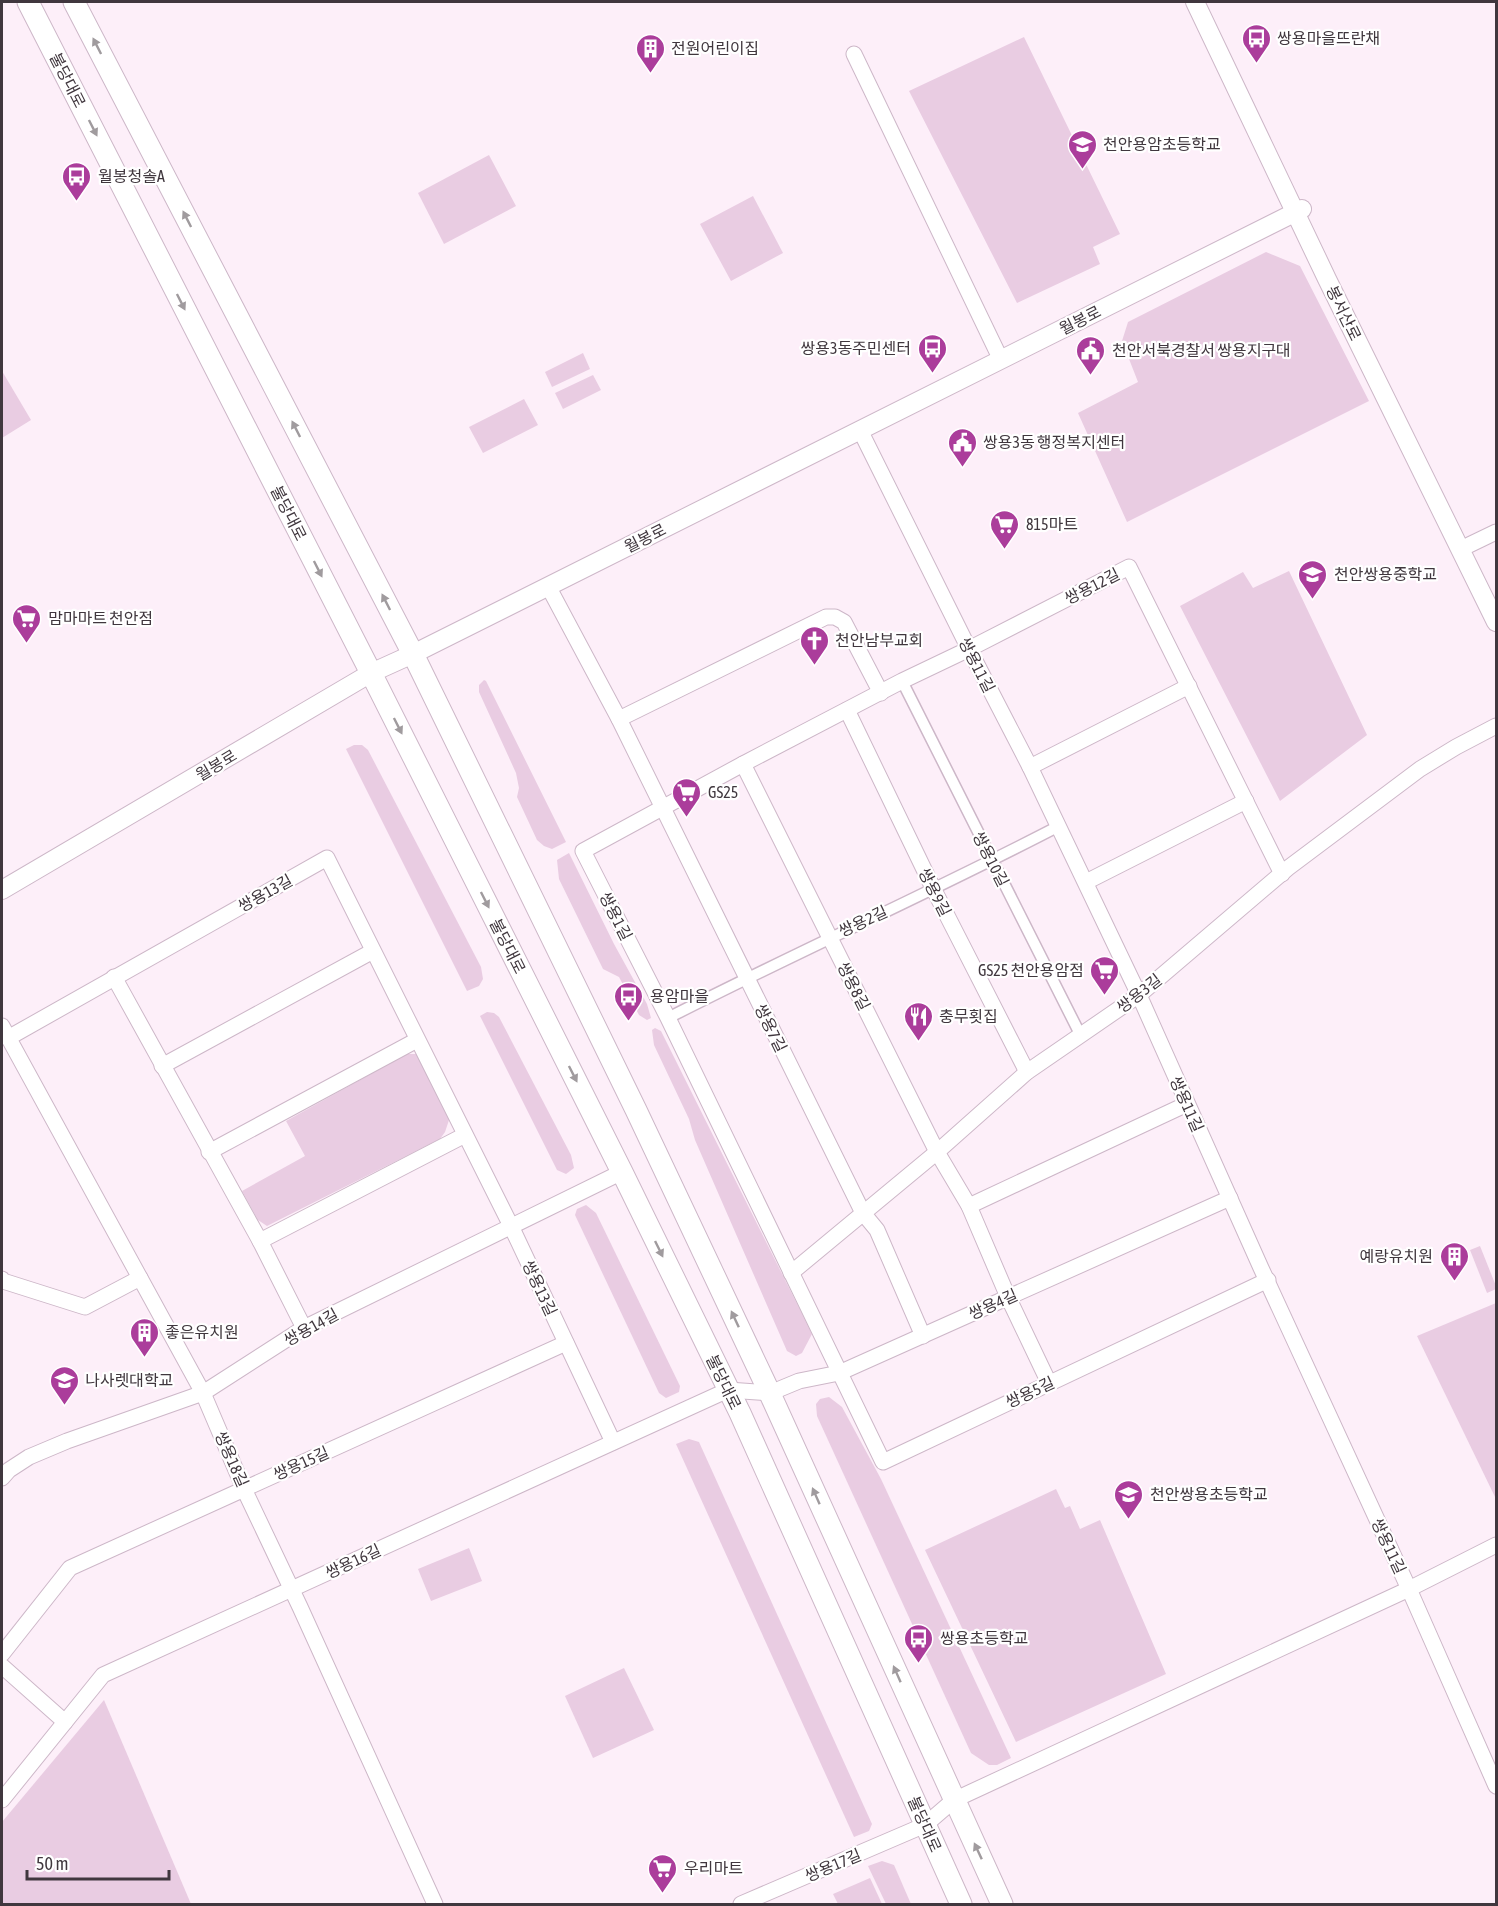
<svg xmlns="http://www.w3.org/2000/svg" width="1498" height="1906" font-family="'Asap Condensed','Noto Sans KR',sans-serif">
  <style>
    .green { fill: #e9cce2 }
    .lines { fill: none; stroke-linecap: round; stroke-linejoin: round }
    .pedestrian-casing { stroke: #cdb7c8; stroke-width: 13 }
    .minor-casing { stroke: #cdb7c8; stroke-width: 17 }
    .tertiary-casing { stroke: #cdb7c8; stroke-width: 20 }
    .secondary-casing { stroke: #cdb7c8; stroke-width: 23 }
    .pedestrian { stroke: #fff; stroke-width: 10 }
    .minor { stroke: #fff; stroke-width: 15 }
    .tertiary { stroke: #fff; stroke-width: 18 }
    .secondary { stroke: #fff; stroke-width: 21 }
    .oneway { fill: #a09b9e }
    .labels { text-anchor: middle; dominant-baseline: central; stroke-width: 4.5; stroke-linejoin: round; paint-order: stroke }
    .poi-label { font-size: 16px; fill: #40373e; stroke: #fff; text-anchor: start }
    .street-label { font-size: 16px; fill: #40373e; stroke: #fff }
  </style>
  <rect width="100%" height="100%" fill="#fdeff9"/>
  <!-- green -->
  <g class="green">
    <polygon points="1024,37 1120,234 1093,247 1100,264 1017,303 909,91"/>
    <polygon points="489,155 516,206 444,244 418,193"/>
    <polygon points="753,196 783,253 731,281 700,224"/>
    <polygon points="1266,252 1300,266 1369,401 1127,522 1078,413 1138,382 1122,341 1128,322"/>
    <polygon points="583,353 590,369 552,387 545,372"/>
    <polygon points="2,371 31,420 2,438"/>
    <polygon points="593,375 601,390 563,409 555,393"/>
    <polygon points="524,399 538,425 483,453 469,427"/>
    <polygon points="1289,571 1367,735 1280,801 1180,606 1243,572 1253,588"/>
    <polygon points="484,680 486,681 566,842 552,849 544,846 537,840 517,797 519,788 516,773 479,692 479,685"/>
    <polygon points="354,745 362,745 368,750 481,967 483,979 479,986 467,991 346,749"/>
    <polygon points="569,853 614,944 647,1004 651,1018 647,1020 639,1015 619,977 603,969 559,879 557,860"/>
    <polygon points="487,1012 494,1013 499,1017 571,1155 574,1168 566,1174 557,1170 480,1016"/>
    <polygon points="655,1028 661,1031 812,1334 802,1353 796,1356 787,1351 695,1140 689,1119 654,1045 652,1030"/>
    <polygon points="407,1054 416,1054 421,1058 450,1117 445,1132 440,1139 267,1226 258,1220 242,1191 305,1156 286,1121"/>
    <polygon points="586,1205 596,1213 680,1386 679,1392 666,1398 659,1393 650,1374 575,1215 577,1209"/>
    <polygon points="1480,1246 1496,1286 1496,1289 1487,1293 1470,1250"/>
    <polygon points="1496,1303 1496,1499 1417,1336"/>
    <polygon points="829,1397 842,1407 881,1479 1011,1758 997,1765 989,1765 971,1753 817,1416 816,1404 820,1399"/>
    <polygon points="689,1439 699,1442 872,1824 869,1831 854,1837 676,1444"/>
    <polygon points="1056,1489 1065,1508 1070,1506 1080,1529 1100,1520 1166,1674 1016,1742 925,1550"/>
    <polygon points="469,1548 482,1581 431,1601 418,1569"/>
    <polygon points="624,1668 654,1730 593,1758 565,1696"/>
    <polygon points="104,1700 191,1904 2,1904 2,1822"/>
    <polygon points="882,1861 894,1865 911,1904 886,1904 868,1866"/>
    <polygon points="870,1878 882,1904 838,1904 833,1894"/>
  </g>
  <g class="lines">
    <defs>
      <g id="pedestrian">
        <polyline points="902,681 1081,1036"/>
        <path d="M668,1018C797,952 930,893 1059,826"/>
      </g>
      <g id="minor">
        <polyline points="854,54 1001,360"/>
        <polyline points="860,430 969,649 1030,767 1139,995 1261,1268 1409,1589 1496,1786"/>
        <polyline points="1469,545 1496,532"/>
        <polyline points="548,586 619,719 863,1213 877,1230 923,1336"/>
        <polyline points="847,710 933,888 1027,1072"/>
        <polyline points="619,719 826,617 835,617 844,622 881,693"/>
        <polyline points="743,764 937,1152 969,1206 1008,1297 1049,1383"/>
        <polyline points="1030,767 1189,686"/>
        <polyline points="1086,882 1246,801"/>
        <polyline points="114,977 260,1241 304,1328"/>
        <polyline points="2,1026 203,1393 244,1489 300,1607 435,1904"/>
        <polyline points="8,1038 327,858 511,1226 613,1442"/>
        <polyline points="162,1066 373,951"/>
        <polyline points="209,1152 417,1040"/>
        <polyline points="969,1206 1187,1104"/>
        <polyline points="260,1241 465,1135"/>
        <polyline points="791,1273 937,1152 1027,1072 1139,995 1288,868 1420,769 1456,747 1496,726"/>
        <polyline points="2,1279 3,1281 85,1307 140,1278"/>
        <polyline points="1268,1280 883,1462 668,1018 583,851 743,764 902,681 969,649 1129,567 1282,874"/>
        <polyline points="2,1478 9,1470 29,1457 67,1441 203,1393 304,1328 622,1172"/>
        <polyline points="2,1654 70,1568 566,1343"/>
        <polyline points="2,1666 65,1722"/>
        <polyline points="2,1800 103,1675 728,1390 770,1393 799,1381 839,1373 1230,1198"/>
        <polyline points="741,1904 925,1825 954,1800 1409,1589 1496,1545"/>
      </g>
      <g id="tertiary">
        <polyline points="1195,2 1327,279 1496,622"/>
        <polyline points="2,890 371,673 413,654 1302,209"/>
      </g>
      <g id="secondary">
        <polyline points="28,2 371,673 622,1172 740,1413 961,1904"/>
        <polyline points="74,2 413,654 636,1110 766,1385 1002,1904"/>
      </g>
    </defs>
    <!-- pedestrian casing -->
    <use href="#pedestrian" class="pedestrian-casing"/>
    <!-- minor casing -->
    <use href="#minor" class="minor-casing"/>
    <!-- tertiary casing -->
    <use href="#tertiary" class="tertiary-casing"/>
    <!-- secondary casing -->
    <use href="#secondary" class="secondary-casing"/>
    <!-- pedestrian -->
    <use href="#pedestrian" class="pedestrian"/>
    <!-- minor -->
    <use href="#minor" class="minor"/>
    <!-- tertiary -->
    <use href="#tertiary" class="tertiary"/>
    <!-- secondary -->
    <use href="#secondary" class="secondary"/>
  </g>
  <!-- one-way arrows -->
  <defs><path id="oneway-solid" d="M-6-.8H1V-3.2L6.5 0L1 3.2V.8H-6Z" transform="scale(1.5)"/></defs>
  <g class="oneway">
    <use href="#oneway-solid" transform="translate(97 46) rotate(-117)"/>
    <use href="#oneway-solid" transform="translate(93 128) rotate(63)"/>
    <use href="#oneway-solid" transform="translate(187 219) rotate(-117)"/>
    <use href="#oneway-solid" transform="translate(181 302) rotate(63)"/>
    <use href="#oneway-solid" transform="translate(296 429) rotate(-117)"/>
    <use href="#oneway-solid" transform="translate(318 569) rotate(63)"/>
    <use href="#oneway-solid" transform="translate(386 602) rotate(-117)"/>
    <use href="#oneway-solid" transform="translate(398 726) rotate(63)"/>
    <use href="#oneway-solid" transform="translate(485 900) rotate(63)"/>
    <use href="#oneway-solid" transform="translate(573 1074) rotate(63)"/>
    <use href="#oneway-solid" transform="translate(659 1249) rotate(64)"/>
    <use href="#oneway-solid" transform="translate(735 1319) rotate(-115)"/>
    <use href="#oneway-solid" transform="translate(816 1496) rotate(-114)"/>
    <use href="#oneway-solid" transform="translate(897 1674) rotate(-114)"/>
    <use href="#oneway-solid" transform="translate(978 1851) rotate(-115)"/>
  </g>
  <!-- icons -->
  <defs>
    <symbol id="bus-pin" viewBox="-11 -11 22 30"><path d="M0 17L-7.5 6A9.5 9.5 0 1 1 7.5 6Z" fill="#ab3d9b" stroke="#fff"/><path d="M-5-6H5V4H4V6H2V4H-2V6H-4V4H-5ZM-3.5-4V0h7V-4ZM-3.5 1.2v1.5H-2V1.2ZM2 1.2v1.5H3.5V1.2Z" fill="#fff"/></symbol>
    <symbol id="building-pin" viewBox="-11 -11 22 30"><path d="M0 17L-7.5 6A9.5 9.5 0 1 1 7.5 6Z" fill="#ab3d9b" stroke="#fff"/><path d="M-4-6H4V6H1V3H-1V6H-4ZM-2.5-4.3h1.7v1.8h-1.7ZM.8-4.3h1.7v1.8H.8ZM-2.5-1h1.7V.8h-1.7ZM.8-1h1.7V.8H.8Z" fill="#fff"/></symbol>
    <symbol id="school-pin" viewBox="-11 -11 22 30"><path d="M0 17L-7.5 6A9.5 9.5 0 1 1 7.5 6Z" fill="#ab3d9b" stroke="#fff"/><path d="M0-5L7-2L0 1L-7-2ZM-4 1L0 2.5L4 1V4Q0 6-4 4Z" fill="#fff"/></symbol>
    <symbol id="civic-pin" viewBox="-11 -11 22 30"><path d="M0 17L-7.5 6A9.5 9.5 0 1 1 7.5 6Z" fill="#ab3d9b" stroke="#fff"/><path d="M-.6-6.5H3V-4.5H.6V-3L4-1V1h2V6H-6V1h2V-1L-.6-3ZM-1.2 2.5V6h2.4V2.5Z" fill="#fff"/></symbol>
    <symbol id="supermarket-pin" viewBox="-11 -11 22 30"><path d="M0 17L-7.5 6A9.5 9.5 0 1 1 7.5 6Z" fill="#ab3d9b" stroke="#fff"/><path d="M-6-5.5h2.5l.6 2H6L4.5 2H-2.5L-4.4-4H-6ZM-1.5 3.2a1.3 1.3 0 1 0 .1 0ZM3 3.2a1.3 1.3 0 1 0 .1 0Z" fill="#fff"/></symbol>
    <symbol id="church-pin" viewBox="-11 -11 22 30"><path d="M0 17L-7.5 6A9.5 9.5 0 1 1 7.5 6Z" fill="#ab3d9b" stroke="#fff"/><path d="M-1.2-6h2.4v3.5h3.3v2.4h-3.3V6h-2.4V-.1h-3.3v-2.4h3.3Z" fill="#fff"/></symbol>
    <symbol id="restaurant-pin" viewBox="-11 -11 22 30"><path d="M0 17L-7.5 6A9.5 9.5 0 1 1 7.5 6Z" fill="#ab3d9b" stroke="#fff"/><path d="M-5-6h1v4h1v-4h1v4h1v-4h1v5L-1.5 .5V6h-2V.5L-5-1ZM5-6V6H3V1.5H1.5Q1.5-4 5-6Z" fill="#fff"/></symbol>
    <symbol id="university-pin" viewBox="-11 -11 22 30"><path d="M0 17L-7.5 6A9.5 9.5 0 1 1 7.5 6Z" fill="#ab3d9b" stroke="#fff"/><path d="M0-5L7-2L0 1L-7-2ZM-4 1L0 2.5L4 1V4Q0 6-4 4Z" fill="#fff"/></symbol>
  </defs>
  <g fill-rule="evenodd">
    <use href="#bus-pin" x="1240" y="22" width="33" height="45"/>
    <use href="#building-pin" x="634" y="32" width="33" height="45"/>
    <use href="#school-pin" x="1066" y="128" width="33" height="45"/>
    <use href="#bus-pin" x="60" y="160" width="33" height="45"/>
    <use href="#bus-pin" x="916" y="332" width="33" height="45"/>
    <use href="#civic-pin" x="1074" y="334" width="33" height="45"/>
    <use href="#civic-pin" x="946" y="426" width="33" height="45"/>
    <use href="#supermarket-pin" x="988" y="508" width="33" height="45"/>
    <use href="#school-pin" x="1296" y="558" width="33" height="45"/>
    <use href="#supermarket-pin" x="10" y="602" width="33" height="45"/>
    <use href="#church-pin" x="798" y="624" width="33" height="45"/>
    <use href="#supermarket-pin" x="670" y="776" width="33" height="45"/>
    <use href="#supermarket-pin" x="1088" y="954" width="33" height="45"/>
    <use href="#bus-pin" x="612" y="980" width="33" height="45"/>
    <use href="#restaurant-pin" x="902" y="1000" width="33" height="45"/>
    <use href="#building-pin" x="1438" y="1240" width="33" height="45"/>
    <use href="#building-pin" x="128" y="1316" width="33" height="45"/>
    <use href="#university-pin" x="48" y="1364" width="33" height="45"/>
    <use href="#school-pin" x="1112" y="1478" width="33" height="45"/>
    <use href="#bus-pin" x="902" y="1622" width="33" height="45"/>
    <use href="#supermarket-pin" x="646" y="1852" width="33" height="45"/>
  </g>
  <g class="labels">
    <!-- poi labels -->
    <g class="poi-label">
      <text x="1277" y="38">쌍용마을뜨란채</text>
      <text x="671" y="48">전원어린이집</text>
      <text x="1103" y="144">천안용암초등학교</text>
      <text x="98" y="176">월봉청솔A</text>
      <text x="911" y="348" text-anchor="end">쌍용3동주민센터</text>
      <text x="1112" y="350">천안서북경찰서 쌍용지구대</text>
      <text x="983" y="442">쌍용3동 행정복지센터</text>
      <text x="1026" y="524">815마트</text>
      <text x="1334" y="574">천안쌍용중학교</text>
      <text x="48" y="618">맘마마트 천안점</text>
      <text x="835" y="640">천안남부교회</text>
      <text x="708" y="792">GS25</text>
      <text x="1084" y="970" text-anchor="end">GS25 천안용암점</text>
      <text x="650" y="996">용암마을</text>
      <text x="939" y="1016">충무횟집</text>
      <text x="1433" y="1256" text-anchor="end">예랑유치원</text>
      <text x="165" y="1332">좋은유치원</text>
      <text x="85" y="1380">나사렛대학교</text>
      <text x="1150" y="1494">천안쌍용초등학교</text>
      <text x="940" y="1638">쌍용초등학교</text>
      <text x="684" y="1868">우리마트</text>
    </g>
    <!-- street labels -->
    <g class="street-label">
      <text transform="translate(68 80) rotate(63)">불당대로</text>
      <text transform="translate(1344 313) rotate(64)">봉서산로</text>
      <text transform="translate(1080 320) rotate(-27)">월봉로</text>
      <text transform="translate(289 513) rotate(63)">불당대로</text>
      <text transform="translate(645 538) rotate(-27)">월봉로</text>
      <text transform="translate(1092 586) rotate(-27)">쌍용12길</text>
      <text transform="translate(977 665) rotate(63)">쌍용11길</text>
      <text transform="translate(216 765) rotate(-31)">월봉로</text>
      <text transform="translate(991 859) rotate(63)">쌍용10길</text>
      <text transform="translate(935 892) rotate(63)">쌍용9길</text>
      <text transform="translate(265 893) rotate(-29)">쌍용13길</text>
      <text transform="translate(616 916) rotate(63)">쌍용1길</text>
      <text transform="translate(863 921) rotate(-25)">쌍용2길</text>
      <text transform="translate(508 946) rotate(63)">불당대로</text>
      <text transform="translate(854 986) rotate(63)">쌍용8길</text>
      <text transform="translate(1139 993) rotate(-38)">쌍용3길</text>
      <text transform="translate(771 1028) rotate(64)">쌍용7길</text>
      <text transform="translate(1187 1104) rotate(66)">쌍용11길</text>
      <text transform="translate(540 1288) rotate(65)">쌍용13길</text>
      <text transform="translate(993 1304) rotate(-24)">쌍용4길</text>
      <text transform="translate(311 1327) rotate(-29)">쌍용14길</text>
      <text transform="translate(724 1382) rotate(64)">불당대로</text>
      <text transform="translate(1030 1392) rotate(-25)">쌍용5길</text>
      <text transform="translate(232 1459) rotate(66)">쌍용18길</text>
      <text transform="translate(301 1463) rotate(-24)">쌍용15길</text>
      <text transform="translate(1389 1546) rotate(65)">쌍용11길</text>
      <text transform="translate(353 1561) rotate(-25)">쌍용16길</text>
      <text transform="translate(925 1824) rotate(66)">불당대로</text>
      <text transform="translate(833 1865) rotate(-23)">쌍용17길</text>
    </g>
  </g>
  <!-- border -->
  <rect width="1498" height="1906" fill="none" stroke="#40373e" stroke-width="6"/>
  <!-- scale -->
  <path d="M27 1870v9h142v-9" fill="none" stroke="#40373e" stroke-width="3"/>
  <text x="36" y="1870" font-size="18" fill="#40373e" stroke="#ffffff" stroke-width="4.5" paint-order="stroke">50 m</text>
</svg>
